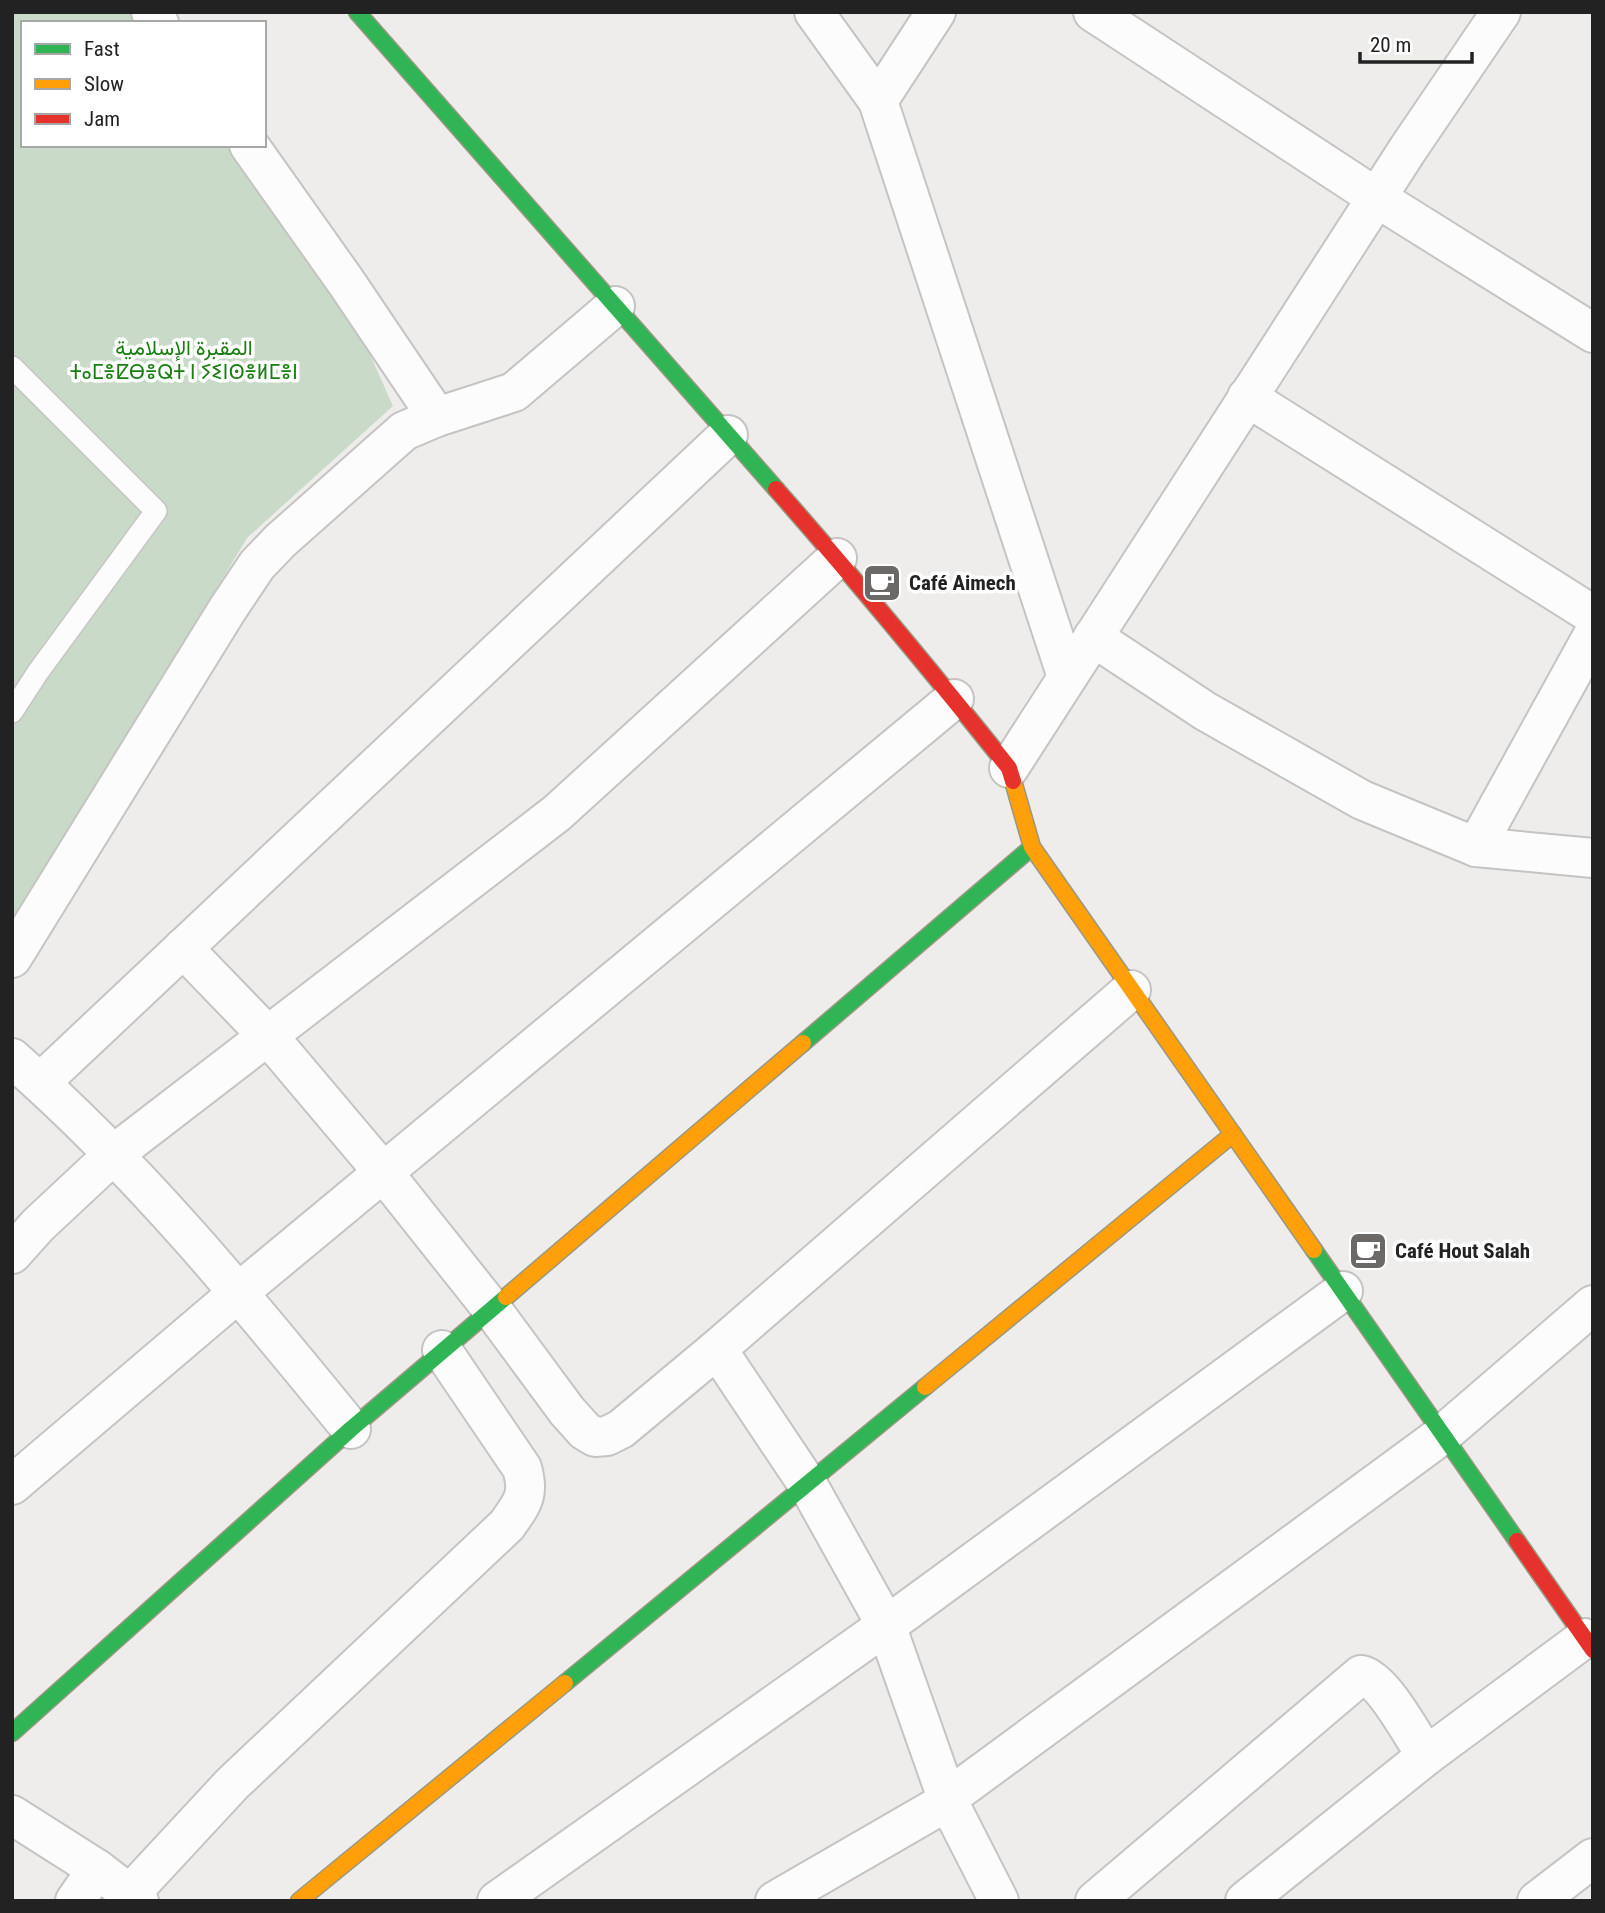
<svg xmlns="http://www.w3.org/2000/svg" width="1605" height="1913" font-family="'Roboto Condensed',Vazirmatn,'Noto Sans Tifinagh',sans-serif">
  <style>
    .cemetery { fill: #cadac8 }
    .lines { fill: none; stroke-linecap: round; stroke-linejoin: round }
    .lane-casing { stroke: #c5c4c3; stroke-width: 24 }
    .street-casing { stroke: #c5c4c3; stroke-width: 42 }
    .fast-casing { stroke: #9a9882; stroke-width: 19 }
    .slow-casing { stroke: #9a9882; stroke-width: 19 }
    .jam-casing { stroke: #9a9882; stroke-width: 19 }
    .lane { stroke: #fdfcfc; stroke-width: 21 }
    .street { stroke: #fdfcfc; stroke-width: 38 }
    .fast { stroke: #30b455; stroke-width: 16 }
    .slow { stroke: #ff9f0a; stroke-width: 16 }
    .jam { stroke: #e5322d; stroke-width: 16 }
    .labels { text-anchor: middle; dominant-baseline: central; stroke-width: 7; stroke-linejoin: round; paint-order: stroke }
    .park-label { font-size: 21px; fill: #187f10; stroke: #fff }
    .poi-label { font-size: 21px; font-weight: bold; fill: #222; stroke: #fff; text-anchor: start }
  </style>
  <rect width="100%" height="100%" fill="#efedeb"/>
  <!-- cemetery -->
  <polygon class="cemetery" points="12,12 156,12 163,23 23,23 23,145 246,145 335,276 393,406 247,538 12,929"/>
  <g class="lines">
    <defs>
      <polyline id="lane" points="12,367 156,511 38,672 12,712"/>
      <g id="street">
        <polyline points="151,12 159,23"/>
        <polyline points="814,12 878,101"/>
        <polyline points="936,12 878,101 1067,677"/>
        <polyline points="1093,12 1377,198 1593,333"/>
        <polyline points="1247,397 1593,615"/>
        <polyline points="437,417 514,392 615,306"/>
        <polyline points="1093,637 1205,711 1362,800 1476,847 1593,858"/>
        <polyline points="1009,768 1408,149 1501,12"/>
        <polyline points="1476,847 1593,635"/>
        <polyline points="183,948 269,1037 383,1172 491,1308 567,1411 585,1431 595,1437 607,1436 621,1429 717,1349 1131,990"/>
        <polyline points="12,958 227,610 257,565 280,541 404,431 437,417 346,282 249,145"/>
        <path d="M12,1058C139,1169 245,1299 351,1429"/>
        <polyline points="40,1083 728,435"/>
        <polyline points="12,1254 38,1225 114,1154 557,813 837,558"/>
        <polyline points="717,1349 808,1485 886,1625 948,1801 999,1901"/>
        <polyline points="12,1485 239,1292 954,699"/>
        <polyline points="12,1815 97,1869 139,1901"/>
        <path d="M130,1894L232,1784L507,1525C522,1503 530,1496 522,1468L442,1350"/>
        <polyline points="75,1901 97,1869"/>
        <polyline points="497,1901 901,1615 1343,1291"/>
        <polyline points="775,1901 948,1801 956,1792 1442,1435 1593,1305"/>
        <path d="M1095,1901L1361,1675C1383,1679 1413,1736 1426,1756"/>
        <polyline points="1245,1901 1426,1756 1585,1638"/>
        <polyline points="1537,1901 1593,1858"/>
      </g>
      <g id="fast">
        <polyline points="357,12 776,489"/>
        <polyline points="803,1043 1032,847"/>
        <polyline points="1314,1250 1517,1541"/>
        <polyline points="565,1683 925,1387"/>
        <polyline points="12,1733 351,1429 506,1297"/>
      </g>
      <g id="slow">
        <polyline points="1013,781 1032,847 1314,1250"/>
        <polyline points="506,1297 803,1043"/>
        <polyline points="925,1387 1233,1134"/>
        <polyline points="299,1901 565,1683"/>
      </g>
      <g id="jam">
        <path d="M776,489C856,580 933,673 1009,768L1013,781"/>
        <polyline points="1517,1541 1593,1650"/>
      </g>
    </defs>
    <!-- lane casing -->
    <use href="#lane" class="lane-casing"/>
    <!-- street casing -->
    <use href="#street" class="street-casing"/>
    <!-- fast casing -->
    <use href="#fast" class="fast-casing"/>
    <!-- slow casing -->
    <use href="#slow" class="slow-casing"/>
    <!-- jam casing -->
    <use href="#jam" class="jam-casing"/>
    <!-- lane -->
    <use href="#lane" class="lane"/>
    <!-- street -->
    <use href="#street" class="street"/>
    <!-- fast -->
    <use href="#fast" class="fast"/>
    <!-- slow -->
    <use href="#slow" class="slow"/>
    <!-- jam -->
    <use href="#jam" class="jam"/>
  </g>
  <!-- icons -->
  <defs>
    <symbol id="cafe-square" viewBox="-11 -11 22 22"><rect x="-9" y="-9" width="18" height="18" rx="4" fill="#6a6968" stroke="#fff"/><path d="M-5.5-4.5H6V0H3Q3 3.5 0 3.5H-2.5Q-5.5 3.5-5.5 0ZM3-3.2v2h1.7v-2ZM-6 4.5H4V6H-6Z" fill="#fff"/></symbol>
  </defs>
  <g fill-rule="evenodd">
    <use href="#cafe-square" x="860" y="561" width="44" height="44"/>
    <use href="#cafe-square" x="1346" y="1229" width="44" height="44"/>
  </g>
  <g class="labels">
    <!-- park labels -->
    <g class="park-label">
      <text x="184" y="348">المقبرة الإسلامية<tspan x="184" dy="24">ⵜⴰⵎⴻⵇⴱⴻⵕⵜ ⵏ ⵢⵉⵏⵙⴻⵍⵎⴻⵏ</tspan></text>
    </g>
    <!-- poi labels -->
    <g class="poi-label">
      <text x="909" y="583">Café Aimech</text>
      <text x="1395" y="1251">Café Hout Salah</text>
    </g>
  </g>
  <!-- border -->
  <rect width="1605" height="1913" fill="none" stroke="#222222" stroke-width="28"/>
  <!-- legend -->
  <rect x="21" y="21" width="245" height="126" fill="#ffffff" stroke="#a7a7a7" stroke-width="2"/>
  <rect x="35" y="44" width="35" height="10" fill="#30b455" stroke="#a7a7a7" stroke-width="2"/>
  <text x="84" y="56" font-size="21" fill="#222222">Fast</text>
  <rect x="35" y="79" width="35" height="10" fill="#ff9f0a" stroke="#a7a7a7" stroke-width="2"/>
  <text x="84" y="91" font-size="21" fill="#222222">Slow</text>
  <rect x="35" y="114" width="35" height="10" fill="#e5322d" stroke="#a7a7a7" stroke-width="2"/>
  <text x="84" y="126" font-size="21" fill="#222222">Jam</text>
  <!-- scale -->
  <path d="M1360 52v10h112v-10" fill="none" stroke="#222222" stroke-width="3.5"/>
  <text x="1370" y="52" font-size="21" fill="#222222" stroke="#ffffff" stroke-width="5" paint-order="stroke">20 m</text>
</svg>
